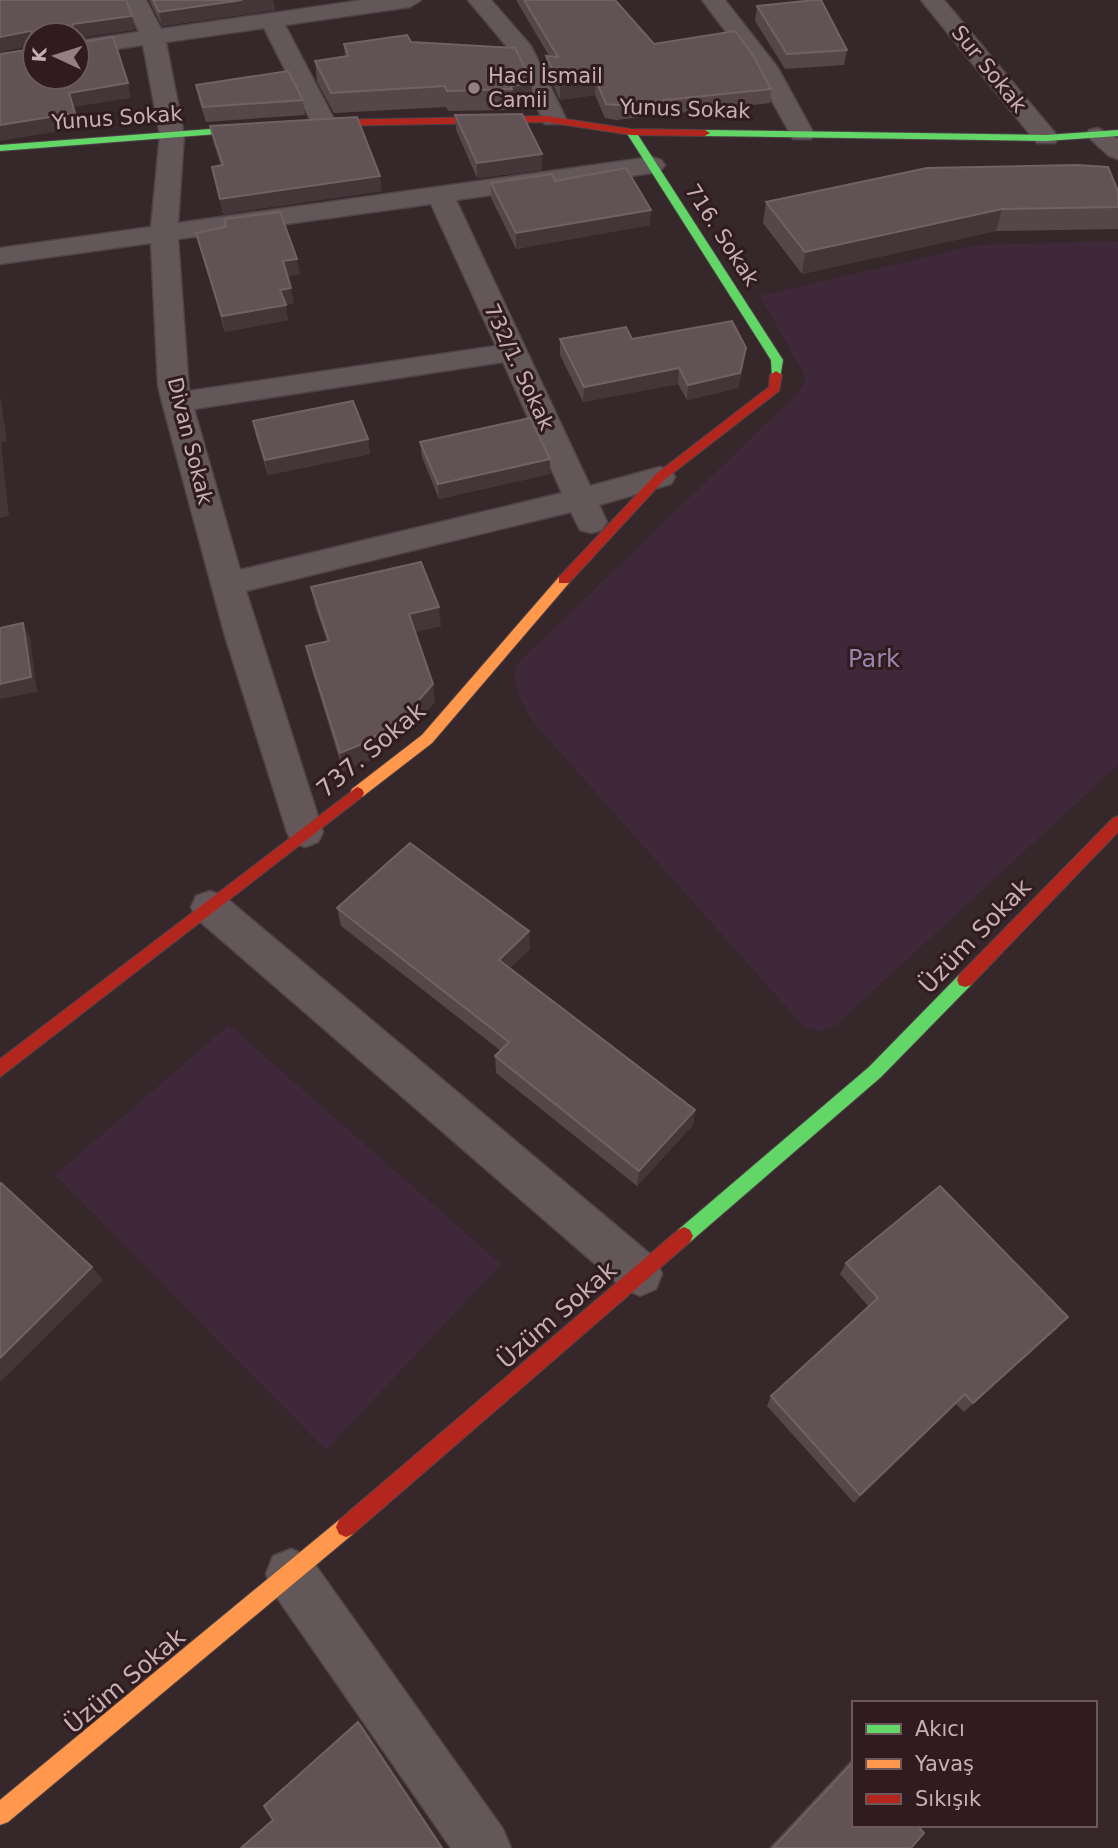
<svg xmlns="http://www.w3.org/2000/svg" width="1118" height="1848" font-family="'DejaVu Sans',sans-serif">
  <style>
    .green { fill: #3f283a }
    .lines { fill: none; stroke-linecap: round; stroke-linejoin: round }
    .street-casing { stroke: #4e4346; stroke-width: 3 }
    .fast-casing { stroke: #4e4346; stroke-width: 2 }
    .slow-casing { stroke: #4e4346; stroke-width: 2 }
    .jam-casing { stroke: #4e4346; stroke-width: 2 }
    .street { fill: #645759; fill-rule: evenodd }
    .fast { fill: #63d668; fill-rule: evenodd }
    .slow { fill: #ff974d; fill-rule: evenodd }
    .jam { fill: #b3261e; fill-rule: evenodd }
    .wall { fill: #554749 }
    .shaded-wall { fill: #433538 }
    .building { fill: #615255; stroke: #716164; stroke-width: 2 }
    .poi-dot { fill: #948084; stroke: #301b1f; stroke-width: 2.5 }
    .labels { text-anchor: middle; dominant-baseline: central; stroke-width: 6; stroke-linejoin: round; paint-order: stroke }
    .far-street-label { font-size: 21px; fill: #c7b0b4; stroke: #301b1f }
    .far-poi-label { font-size: 21px; fill: #c7b0b4; stroke: #301b1f; text-anchor: start }
    .park-label { font-size: 24px; fill: #9785ad; stroke: #301b1f }
    .street-label { font-size: 24px; fill: #c7b0b4; stroke: #301b1f }
  </style>
  <rect width="100%" height="100%" fill="#35272a"/>
  <!-- green -->
  <g class="green">
    <path d="M1118,241V765L836,1025L820,1031L804,1027L536,725C524,707 510,688 516,665L800,391L805,382L804,375L760,296L977,245Z"/>
    <polygon points="229,1025 501,1264 326,1450 55,1175"/>
  </g>
  <g class="lines">
    <defs>
      <g id="street">
        <path d="M124,0H146L161,29L363,0H421L410,7L285,25L336,123L333,128H315L312,123L264,28L166,42L184,135L178,223L652,157L661,160L665,165L661,170L652,173L456,200L590,486L660,467L671,470L675,477L671,484L599,505L607,522L602,530L591,533L580,530L571,512L246,591L323,832L318,842L305,847L292,842L287,832L225,636L162,402L158,385L151,243L0,264V248L151,227L160,135L143,45L77,55V41L139,32ZM431,204L496,346L189,391L178,239ZM503,362L562,493L240,570L194,409Z"/>
        <polygon points="468,0 491,0 531,46 566,119 563,124 545,124 508,48"/>
        <polygon points="702,0 725,0 778,68 814,134 811,139 793,139 755,70"/>
        <polygon points="921,0 944,0 1055,133 1058,138 1055,143 1037,143"/>
        <polygon points="1098,128 1118,139 1118,159 1109,156 1086,135 1089,130"/>
        <polygon points="210,891 224,896 656,1259 662,1274 656,1289 640,1296 624,1289 196,918 191,907 196,896"/>
        <polygon points="291,1549 309,1556 503,1829 511,1848 451,1848 273,1592 266,1574 273,1556"/>
      </g>
      <g id="fast">
        <polygon points="264,125 268,126 268,130 0,151 0,145"/>
        <polygon points="627,130 636,132 783,360 780,378 772,378 771,360 626,132"/>
        <polygon points="1118,130 1118,136 1046,141 705,136 700,133 705,130 1046,135"/>
        <polygon points="965,973 971,975 973,980 971,985 881,1077 690,1242 684,1245 678,1242 675,1236 678,1230 869,1067 959,975"/>
      </g>
      <g id="slow">
        <polygon points="564,575 569,577 569,583 432,743 362,797 352,797 350,793 352,789 422,735 559,577"/>
        <polygon points="346,1517 353,1520 356,1527 353,1534 8,1822 0,1825 0,1800 339,1520"/>
      </g>
      <g id="jam">
        <polygon points="546,116 631,129 705,130 710,133 705,136 631,135 546,122 324,126 264,131 259,128 264,125 324,120"/>
        <polygon points="776,371 782,375 779,391 664,480 569,583 559,583 559,577 656,474 769,387 770,375"/>
        <polygon points="357,787 362,789 364,793 362,797 0,1077 0,1059"/>
        <polygon points="1118,816 1118,832 971,985 965,987 959,985 957,980 959,975 1113,818"/>
        <polygon points="684,1227 690,1230 693,1236 690,1242 353,1534 346,1537 339,1534 336,1527 339,1520 678,1230"/>
      </g>
    </defs>
    <!-- street casing -->
    <use href="#street" class="street-casing"/>
    <!-- fast casing -->
    <use href="#fast" class="fast-casing"/>
    <!-- slow casing -->
    <use href="#slow" class="slow-casing"/>
    <!-- jam casing -->
    <use href="#jam" class="jam-casing"/>
    <!-- street -->
    <use href="#street" class="street"/>
    <!-- fast -->
    <use href="#fast" class="fast"/>
    <!-- slow -->
    <use href="#slow" class="slow"/>
    <!-- jam -->
    <use href="#jam" class="jam"/>
  </g>
  <!-- wall -->
  <g class="wall">
    <polygon points="149,0 273,0 275,10 162,26"/>
    <polygon points="516,0 615,0 654,44 771,89 770,103 616,120 605,118 595,95 560,100 546,70 546,56 549,56"/>
    <polygon points="757,6 847,50 844,65 785,69 755,21"/>
    <polygon points="411,42 532,83 532,104 513,107 513,110 448,111 446,107 334,113 317,82 315,61 345,56 344,44"/>
    <polygon points="196,85 303,100 305,115 206,122 199,100"/>
    <polygon points="455,115 542,170 477,178 456,130"/>
    <polygon points="210,126 382,191 223,214 212,167 221,166 213,141"/>
    <polygon points="555,181 650,225 516,249 491,198 491,183"/>
    <polygon points="766,202 1118,207 1118,229 996,231 802,274 763,223"/>
    <polygon points="196,233 300,274 287,276 294,303 285,305 288,320 225,332 200,248"/>
    <polygon points="560,339 632,339 744,363 738,388 687,400 678,384 583,402 560,355"/>
    <polygon points="253,421 368,439 370,454 268,475 256,436"/>
    <polygon points="420,442 550,459 550,474 439,499 422,457"/>
    <polygon points="311,587 441,626 415,632 435,702 413,727 370,760 343,771 310,664 306,646 327,641 315,606"/>
    <polygon points="337,908 530,949 510,968 695,1110 693,1125 637,1186 496,1073 495,1056 501,1051 341,926"/>
    <polygon points="846,1263 1058,1328 964,1412 956,1404 854,1503 767,1406 771,1396 869,1307 840,1274"/>
    <polygon points="854,1757 854,1825 911,1848 769,1848"/>
  </g>
  <!-- shaded-wall -->
  <g class="shaded-wall">
    <polygon points="242,0 273,0 275,10 162,26 159,12"/>
    <polygon points="132,16 135,30 77,38 77,35 71,35 73,24"/>
    <polygon points="30,31 35,45 0,52 0,37"/>
    <polygon points="596,80 595,95 560,100 560,85"/>
    <polygon points="128,83 131,98 73,107 69,93"/>
    <polygon points="532,83 532,104 513,107 512,89 511,86"/>
    <polygon points="75,113 79,128 0,141 0,125"/>
    <polygon points="542,154 542,170 477,178 477,163"/>
    <polygon points="380,176 382,191 223,214 220,199"/>
    <polygon points="1002,209 996,231 802,274 805,252"/>
    <polygon points="651,210 650,225 516,249 516,233"/>
    <polygon points="297,259 300,274 285,277 283,261"/>
    <polygon points="291,288 294,303 283,305 280,290"/>
    <polygon points="286,305 288,320 225,332 222,316"/>
    <polygon points="746,348 744,363 738,388 687,400 688,385"/>
    <polygon points="679,368 678,384 583,402 584,387"/>
    <polygon points="0,395 7,441 1,442 9,516 0,518"/>
    <polygon points="368,439 370,454 268,475 265,460"/>
    <polygon points="550,459 550,474 439,499 438,484"/>
    <polygon points="439,607 441,626 412,633 409,614"/>
    <polygon points="23,623 30,638 37,692 0,699 0,684"/>
    <polygon points="433,684 435,702 413,727 370,760 343,771 340,753"/>
    <polygon points="529,931 530,949 500,978 499,960"/>
    <polygon points="695,1110 693,1125 637,1186 639,1171"/>
    <polygon points="92,1267 103,1280 0,1382 0,1358"/>
    <polygon points="1068,1317 1058,1328 964,1412 973,1403"/>
    <polygon points="965,1394 956,1404 854,1503 860,1495"/>
    <polygon points="358,1722 362,1724 444,1848 442,1848"/>
  </g>
  <!-- building -->
  <g class="building">
    <polygon points="0,0 126,0 132,16 73,24 71,35 35,35 35,77 77,77 77,43 113,37 128,83 69,93 75,113 0,125 0,54 33,49 33,34 30,31 0,37"/>
    <polygon points="153,0 242,0 159,12"/>
    <polygon points="524,0 615,0 654,44 735,31 754,57 771,89 617,105 606,104 596,80 560,85 546,56 558,57"/>
    <polygon points="814,0 821,0 847,50 787,54 757,6"/>
    <polygon points="407,35 411,42 515,48 532,83 511,86 512,89 447,91 445,86 331,93 315,61 348,56 344,44"/>
    <polygon points="288,71 303,100 203,107 196,85"/>
    <polygon points="522,114 542,154 477,163 455,115"/>
    <polygon points="357,117 380,176 220,199 212,167 223,165 210,126"/>
    <polygon points="1076,165 1108,167 1118,191 1118,207 1002,209 805,252 766,202 927,168"/>
    <polygon points="626,168 651,210 516,233 491,183 552,174 555,181"/>
    <polygon points="280,212 297,259 283,261 291,288 280,290 286,305 222,316 196,233 226,227 225,219"/>
    <polygon points="732,321 746,348 740,373 688,385 679,368 584,387 560,339 626,327 632,339"/>
    <polygon points="353,401 368,439 265,460 253,421"/>
    <polygon points="530,418 550,459 438,484 420,442"/>
    <polygon points="421,562 439,607 409,614 433,684 411,709 367,742 340,753 306,646 329,641 311,587"/>
    <polygon points="23,623 31,677 0,684 0,628"/>
    <polygon points="410,843 529,931 499,960 695,1110 639,1171 495,1056 509,1042 337,908"/>
    <polygon points="1,1183 92,1267 0,1358 0,1184"/>
    <polygon points="940,1186 1068,1317 973,1403 965,1394 860,1495 771,1396 878,1298 846,1263"/>
    <polygon points="358,1722 442,1848 241,1848 273,1820 264,1806"/>
    <polygon points="854,1761 854,1825 917,1825 924,1833 911,1848 773,1848"/>
  </g>
  <!-- markers -->
  <circle class="poi-dot" cx="474" cy="88" r="7"/>
  <g class="labels">
    <!-- far-street labels -->
    <g class="far-street-label">
      <text transform="translate(989 69) rotate(51)">Sur Sokak</text>
      <text transform="translate(685 109) rotate(2)">Yunus Sokak</text>
      <text transform="translate(117 118) rotate(-4)">Yunus Sokak</text>
      <text transform="translate(722 235) rotate(57)">716. Sokak</text>
      <text transform="translate(519 367) rotate(65)">732/1. Sokak</text>
      <text transform="translate(190 441) rotate(76)">Divan Sokak</text>
    </g>
    <!-- far-poi labels -->
    <g class="far-poi-label">
      <text x="488" y="76">Haci İsmail<tspan x="488" dy="24">Camii</tspan></text>
    </g>
    <!-- park labels -->
    <g class="park-label">
      <text x="874" y="659">Park</text>
    </g>
    <!-- street labels -->
    <g class="street-label">
      <text transform="translate(371 750) rotate(-40)">737. Sokak</text>
      <text transform="translate(975 936) rotate(-46)">Üzüm Sokak</text>
      <text transform="translate(557 1315) rotate(-41)">Üzüm Sokak</text>
      <text transform="translate(125 1681) rotate(-40)">Üzüm Sokak</text>
    </g>
  </g>
  <!-- legend -->
  <rect x="852" y="1701" width="245" height="126" fill="#301b1f" stroke="#6c575b" stroke-width="2"/>
  <rect x="866" y="1724" width="35" height="10" fill="#63d668" stroke="#6c575b" stroke-width="2"/>
  <text x="915" y="1736" font-size="21" fill="#c7b0b4">Akıcı</text>
  <rect x="866" y="1759" width="35" height="10" fill="#ff974d" stroke="#6c575b" stroke-width="2"/>
  <text x="915" y="1771" font-size="21" fill="#c7b0b4">Yavaş</text>
  <rect x="866" y="1794" width="35" height="10" fill="#b3261e" stroke="#6c575b" stroke-width="2"/>
  <text x="915" y="1806" font-size="21" fill="#c7b0b4">Sıkışık</text>
  <!-- north arrow -->
  <g transform="translate(56 56) rotate(274)"><circle r="33" fill="#301b1f" stroke="#6c575b" stroke-width="2"/>
  <path d="M0-5L12 26L0 18L-12 26Z" fill="#948084"/>
  <text y="-10" font-size="19" font-weight="bold" text-anchor="middle" fill="#c7b0b4">K</text>
  </g>
</svg>
